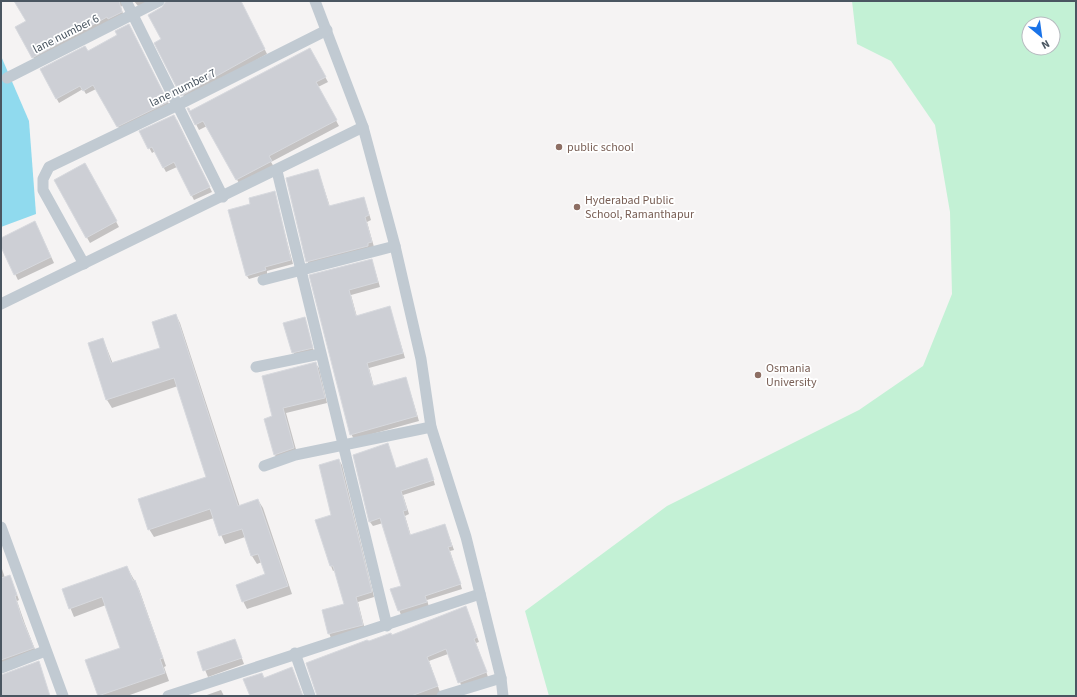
<svg xmlns="http://www.w3.org/2000/svg" width="1077" height="697" font-family="'Source Sans 3',sans-serif">
  <style>
    .green { fill: #c3f1d5; fill-rule: evenodd }
    .water { fill: #90daee }
    .shadow { fill: #0003 }
    .building { fill: #cdcfd5; stroke: #d7d9de }
    .lines { fill: none; stroke-linecap: round; stroke-linejoin: round }
    .minor { stroke: #c1cad2; stroke-width: 11 }
    .education-dot { fill: #8d6e63; stroke: #fff; stroke-width: 1.5 }
    .labels { text-anchor: middle; dominant-baseline: central; stroke-width: 3.5; stroke-linejoin: round; paint-order: stroke }
    .street-label { font-size: 12px; fill: #4a5661; stroke: #fff }
    .education-label { font-size: 12px; fill: #785e54; stroke: #fff; text-anchor: start }
  </style>
  <rect width="100%" height="100%" fill="#f5f3f3"/>
  <!-- green -->
  <path class="green" d="M852,1H1076V696H549L525,611L667,506L859,410L923,366L952,294L950,212L935,125L891,61L857,44ZM1029,24H1053V48H1029Z"/>
  <!-- water -->
  <polygon class="water" points="1,56 29,121 36,214 1,227"/>
  <!-- shadow -->
  <g class="shadow">
    <polygon points="15,1 125,1 121,7 124,17 36,62 16,28 27,22"/>
    <polygon points="134,1 157,1 138,6"/>
    <polygon points="167,1 240,1 267,54 185,100 163,39"/>
    <polygon points="131,30 170,106 120,130 96,89 86,94 83,89 59,103 41,70 87,53"/>
    <polygon points="310,50 328,82 318,87 339,126 271,162 274,167 240,185 207,126 199,130 189,111 190,112"/>
    <polygon points="177,120 212,192 194,200 177,167 166,172 155,151 152,153 141,132"/>
    <polygon points="85,165 119,227 90,243 55,181"/>
    <polygon points="318,170 330,207 364,198 371,220 367,222 374,247 310,266 307,261"/>
    <polygon points="274,192 293,264 267,271 267,274 249,279 247,276 252,204"/>
    <polygon points="38,228 54,263 18,280 1,245 1,239"/>
    <polygon points="372,260 380,287 351,295 357,317 390,308 405,358 369,368 374,387 406,378 419,421 354,439 351,434 311,276"/>
    <polygon points="176,315 180,323 240,507 258,500 263,508 292,594 247,609 243,601 266,575 262,562 257,564 252,556 245,537 225,544 214,518 154,537 149,529 207,478 178,386 112,408 107,400 89,343 103,339 113,364 161,348"/>
    <polygon points="305,318 314,352 295,356 293,352"/>
    <polygon points="315,363 319,368 327,403 286,413 297,453 278,460 275,455 273,417"/>
    <polygon points="339,460 342,465 374,597 358,602 365,630 331,638 329,633 345,605 335,570 333,571 331,566 332,515"/>
    <polygon points="429,464 435,485 403,495 409,514 405,516 411,536 445,525 454,550 450,551 462,589 427,600 429,607 401,615 392,590 402,587 383,523 373,526 370,522 396,469"/>
    <polygon points="1,566 5,578 9,576 12,581 19,600 17,601 25,624 36,652 1,666"/>
    <polygon points="127,567 139,589 166,666 164,667 169,681 127,696 99,696 86,661 122,648 106,605 74,617 63,590"/>
    <polygon points="468,612 479,642 476,643 488,677 462,687 448,654 429,661 441,695 440,696 317,696 369,642"/>
    <polygon points="235,640 244,664 208,677 198,653"/>
    <polygon points="221,690 224,696 204,696"/>
  </g>
  <!-- building -->
  <g class="building">
    <polygon points="14,1 119,1 122,12 108,19 107,17 32,58 15,27 26,21"/>
    <polygon points="166,1 241,1 265,49 181,96 154,43 161,39 148,15 162,7"/>
    <polygon points="129,24 168,102 117,127 93,85 83,91 80,86 56,99 40,69 85,46 88,51 117,35 115,31"/>
    <polygon points="310,48 326,77 316,82 337,120 269,156 272,161 236,180 203,121 195,125 187,108 189,108 190,111"/>
    <polygon points="174,115 210,187 191,196 174,162 163,168 152,147 148,149 139,131"/>
    <polygon points="85,163 117,221 86,238 54,180"/>
    <polygon points="318,169 329,206 364,197 369,215 365,217 372,242 368,243 368,246 306,262 286,178"/>
    <polygon points="275,191 291,260 265,267 266,270 246,276 228,210 250,204 249,198"/>
    <polygon points="35,221 51,257 14,275 1,247 1,238"/>
    <polygon points="372,259 378,282 349,290 356,316 390,306 403,353 367,363 373,386 406,377 417,416 350,435 309,275"/>
    <polygon points="176,314 238,506 258,499 288,586 242,602 236,585 265,574 258,554 251,556 242,529 219,536 210,509 148,530 138,499 206,477 174,378 106,400 88,343 103,338 111,363 160,348 152,322"/>
    <polygon points="305,317 313,348 292,353 283,323"/>
    <polygon points="316,362 325,398 283,408 294,448 274,455 264,419 272,416 262,376"/>
    <polygon points="388,443 396,468 427,458 434,480 401,491 407,510 403,511 410,535 445,524 452,546 448,547 461,584 425,596 427,602 398,611 390,589 401,586 380,518 369,522 353,455"/>
    <polygon points="339,459 372,592 356,597 363,625 328,634 322,610 344,604 333,566 330,566 315,520 331,515 319,465"/>
    <polygon points="127,566 133,581 135,580 163,658 160,659 165,673 98,696 85,660 120,648 102,597 69,609 62,589"/>
    <polygon points="10,575 17,595 15,596 22,619 34,648 1,660 1,578"/>
    <polygon points="466,606 477,637 474,639 487,672 458,683 446,649 427,657 438,686 411,696 317,696 306,663 367,640 369,641 391,633 392,635"/>
    <polygon points="235,639 242,658 203,671 197,652"/>
    <polygon points="39,661 50,696 1,696 1,675"/>
    <polygon points="292,667 303,696 250,696 243,679 262,673 264,678"/>
  </g>
  <g class="lines">
    <!-- minor -->
    <g class="minor">
      <polyline points="126,1 223,197"/>
      <polyline points="315,1 363,127 395,246 421,359 431,427 466,537 501,678 503,696"/>
      <polyline points="7,78 159,1"/>
      <polyline points="277,171 387,626"/>
      <polyline points="84,264 43,190 43,179 49,167 178,105 327,30"/>
      <polyline points="263,280 395,246"/>
      <polyline points="1,304 363,127"/>
      <polyline points="256,367 320,354"/>
      <polyline points="264,466 295,455 431,427"/>
      <polyline points="1,527 63,696"/>
      <polyline points="295,653 310,696"/>
      <polyline points="1,668 45,651"/>
      <polyline points="168,696 480,594"/>
      <polyline points="442,696 501,678"/>
    </g>
  </g>
  <!-- markers -->
  <g class="education-dot">
    <circle cx="559" cy="147" r="4"/>
    <circle cx="577" cy="207" r="4"/>
    <circle cx="758" cy="375" r="4"/>
  </g>
  <g class="labels">
    <!-- street labels -->
    <g class="street-label">
      <text transform="translate(66 34) rotate(-27)">lane number 6</text>
      <text transform="translate(183 88) rotate(-26)">lane number 7</text>
    </g>
    <!-- education labels -->
    <g class="education-label">
      <text x="567" y="147">public school</text>
      <text x="585" y="200">Hyderabad Public<tspan x="585" dy="14">School, Ramanthapur</tspan></text>
      <text x="766" y="368">Osmania<tspan x="766" dy="14">University</tspan></text>
    </g>
  </g>
  <!-- border -->
  <rect width="1077" height="697" fill="none" stroke="#4a5661" stroke-width="4"/>
  <!-- north arrow -->
  <g transform="translate(1041 36) rotate(151)"><circle r="19" fill="#ffffff" stroke="#b7bbc0"/>
  <path d="M0-3L7 15L0 10L-7 15Z" fill="#1a73e8"/>
  <text y="-6" font-size="11" font-weight="bold" text-anchor="middle" fill="#4a5661">N</text>
  </g>
</svg>
